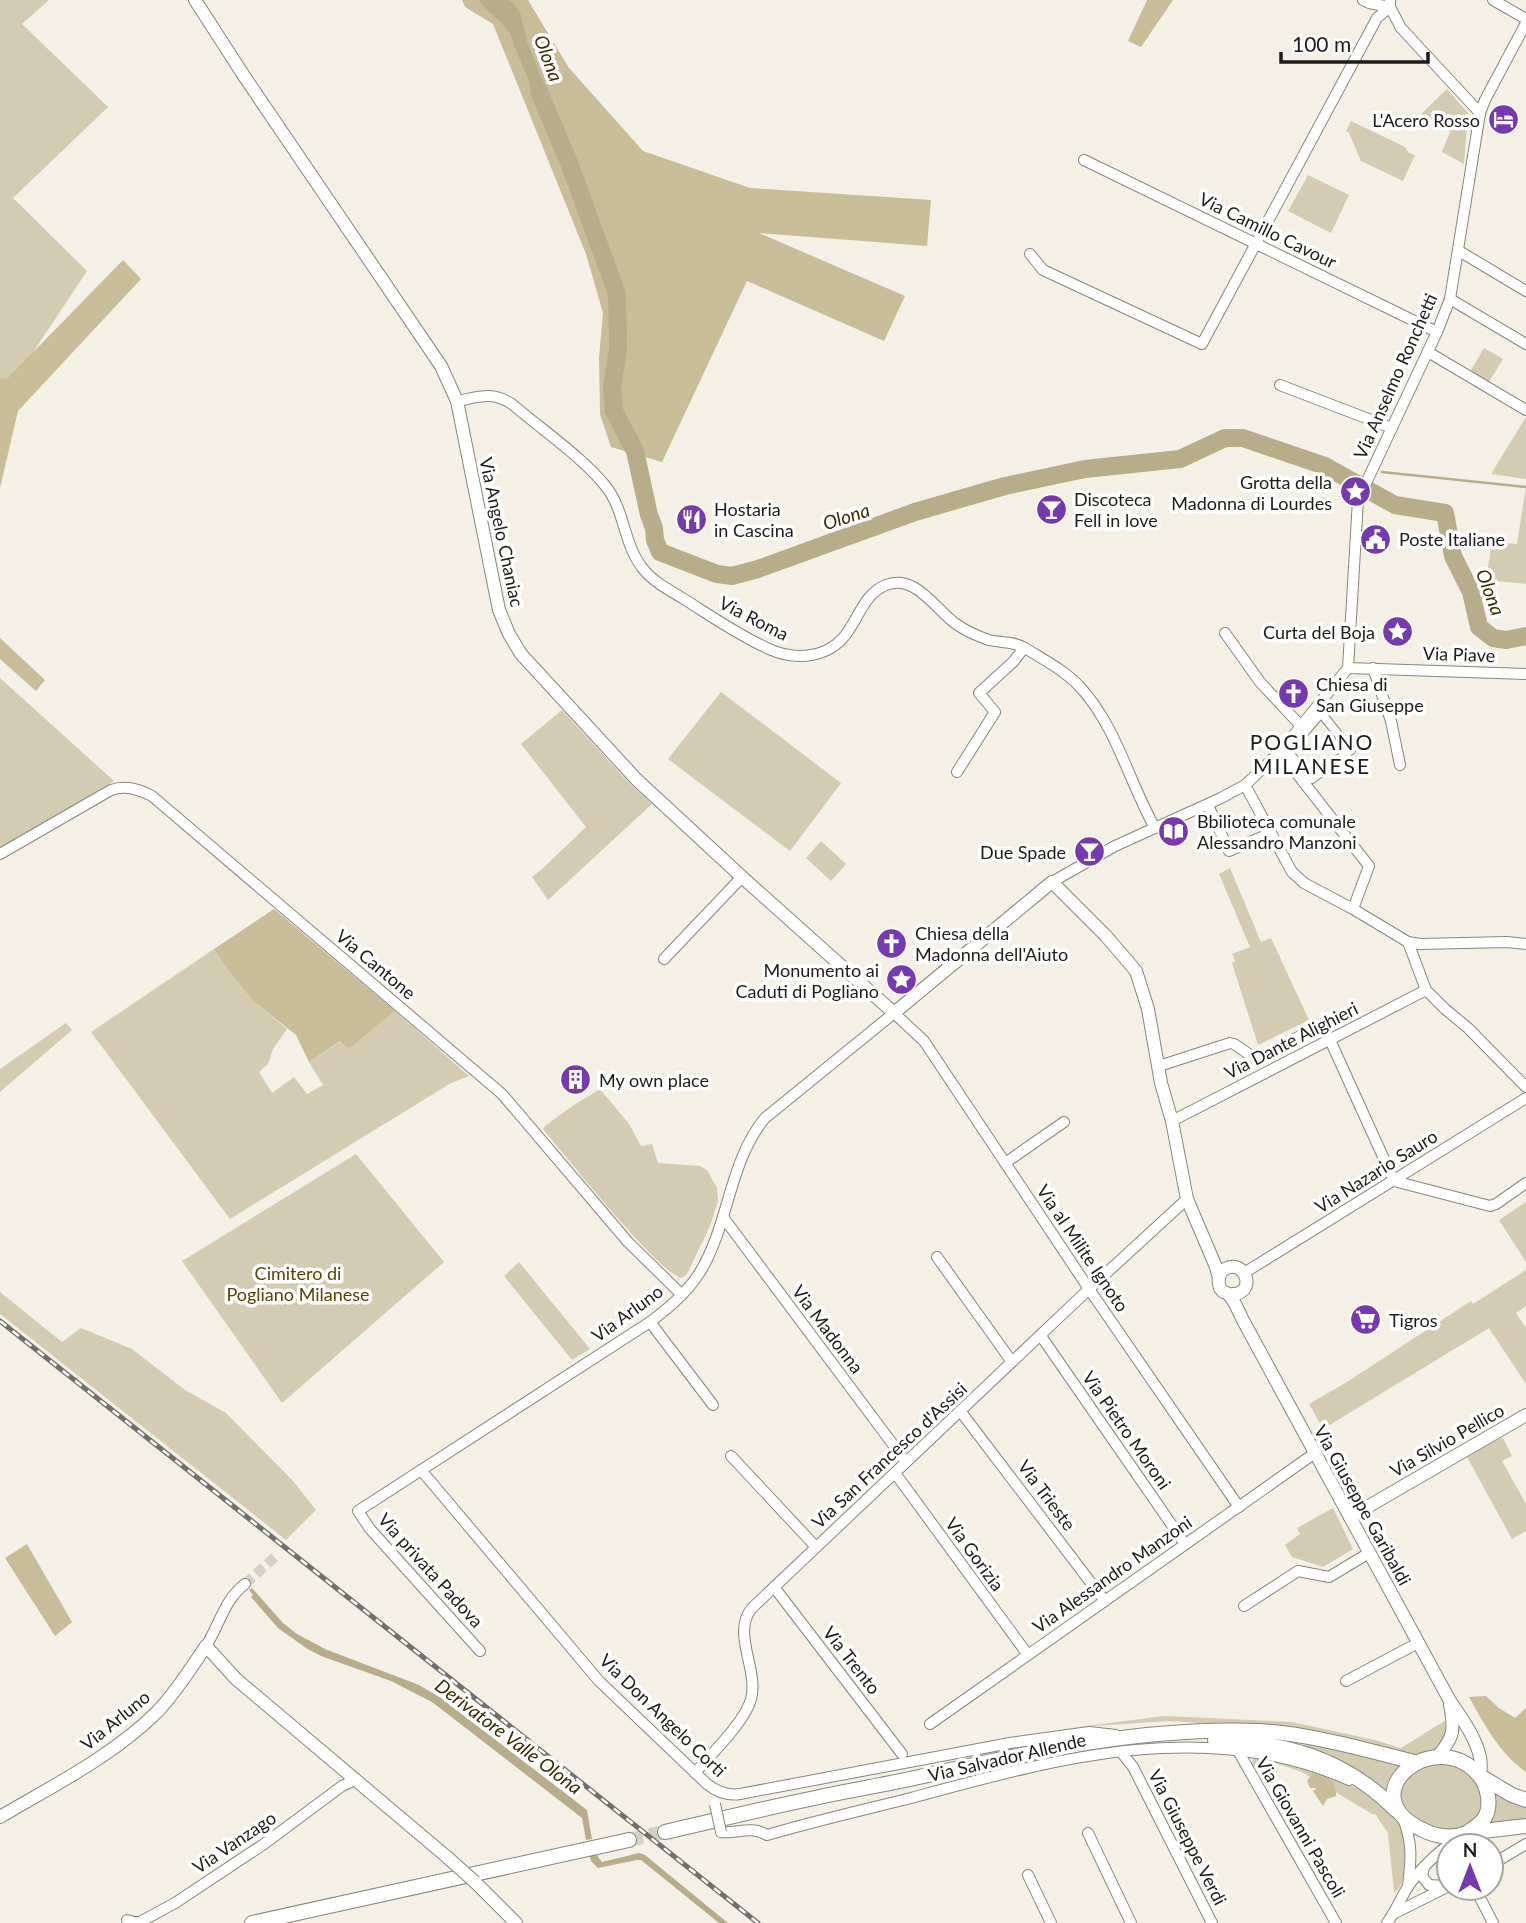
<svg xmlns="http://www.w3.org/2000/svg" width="1526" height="1923" font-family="Lato,sans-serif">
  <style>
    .green { fill: #d3cbb2 }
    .forest { fill: #c8bc99 }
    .water { fill: #b8ad8a }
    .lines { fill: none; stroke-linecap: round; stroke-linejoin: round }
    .stream { stroke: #b8ad8a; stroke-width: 2.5 }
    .river { stroke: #b8ad8a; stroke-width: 18 }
    .minor-tunnel { stroke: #d4d0c6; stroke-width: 10; stroke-dasharray: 10 5; stroke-linecap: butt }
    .secondary-tunnel { stroke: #d4d0c6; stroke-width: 14; stroke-dasharray: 14 7; stroke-linecap: butt }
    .pedestrian-casing { stroke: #88857b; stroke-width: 10 }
    .minor-casing { stroke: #88857b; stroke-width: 12 }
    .tertiary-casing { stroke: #88857b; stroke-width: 14 }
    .secondary-casing { stroke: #88857b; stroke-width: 16 }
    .pedestrian { stroke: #fff; stroke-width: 8 }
    .minor { stroke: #fff; stroke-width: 10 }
    .tertiary { stroke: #fff; stroke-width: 12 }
    .secondary { stroke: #fff; stroke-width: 14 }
    .rail-casing { stroke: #72706a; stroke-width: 5 }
    .rail { stroke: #fff; stroke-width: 2.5; stroke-dasharray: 8; stroke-linecap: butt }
    .minor-bridge-casing { stroke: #88857b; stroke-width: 12; stroke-linecap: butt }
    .tertiary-bridge-casing { stroke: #88857b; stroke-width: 14; stroke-linecap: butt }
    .minor-bridge { stroke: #fff; stroke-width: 10 }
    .tertiary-bridge { stroke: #fff; stroke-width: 12 }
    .labels { text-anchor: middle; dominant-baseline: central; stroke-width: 7; stroke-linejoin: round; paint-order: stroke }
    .poi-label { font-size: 18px; fill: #1d1c18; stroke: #fff; text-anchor: start }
    .street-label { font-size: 18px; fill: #1d1c18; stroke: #fff }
    .park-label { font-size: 18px; fill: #554302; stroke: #fff }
    .water-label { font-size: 19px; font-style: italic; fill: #392b00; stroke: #fff }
    .quarter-label { font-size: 21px; letter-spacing: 2px; fill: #1d1c18; stroke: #fff }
  </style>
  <rect width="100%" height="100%" fill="#f4f0e5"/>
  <!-- green -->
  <g class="green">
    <polygon points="0,0 49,0 22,24 108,107 13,198 87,271 0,402"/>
    <polygon points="1447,89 1468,113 1464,164 1442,152 1450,132 1421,114"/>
    <polygon points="1351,121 1405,147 1409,153 1415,155 1403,181 1361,161 1349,133 1346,131"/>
    <polygon points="1308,175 1349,195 1331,233 1288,211"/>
    <polygon points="1484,348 1503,359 1489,382 1470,372"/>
    <polygon points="1526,417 1526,479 1491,474"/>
    <polygon points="1526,486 1526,584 1486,580 1492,542 1517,544"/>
    <polygon points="0,678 114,781 0,851"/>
    <polygon points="721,692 841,783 790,851 668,759"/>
    <polygon points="562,710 631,785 652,804 548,900 532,877 541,870 586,827 521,744"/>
    <polygon points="821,841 846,864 831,881 806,858"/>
    <polygon points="1230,868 1261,942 1271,938 1309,1020 1258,1045 1232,963 1235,961 1232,954 1250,947 1219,874"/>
    <polygon points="214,949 228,970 253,1001 287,1029 273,1049 268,1064 259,1072 272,1093 294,1077 307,1094 323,1085 309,1062 341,1041 349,1049 395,1011 469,1076 451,1083 230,1219 91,1032"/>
    <polygon points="66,1023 72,1030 0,1092 0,1069"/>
    <path d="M600,1089L629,1124L641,1146L652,1144L658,1163L700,1166L707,1170L717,1188L718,1201L710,1226L687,1274L682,1278C660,1275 564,1154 543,1129L545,1126L571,1107Z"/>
    <polygon points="356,1154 444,1262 282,1403 182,1261"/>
    <polygon points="1526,1202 1526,1262 1499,1220"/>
    <polygon points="519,1262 590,1349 572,1360 504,1276"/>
    <polygon points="1526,1270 1526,1306 1516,1313 1526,1328 1526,1384 1489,1328 1323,1429 1309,1404 1347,1382 1471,1301 1473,1304"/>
    <polygon points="0,1292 62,1342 81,1328 132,1349 185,1390 226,1413 294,1482 316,1510 286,1540 0,1314"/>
    <polygon points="1500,1438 1503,1438 1512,1456 1502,1461 1526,1504 1526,1531 1512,1539 1467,1457"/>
    <polygon points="1333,1508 1353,1549 1323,1567 1292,1557 1285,1545 1300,1534 1297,1528"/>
    <path d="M1164,1716L1292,1722L1375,1740L1401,1748L1446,1720L1448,1731C1437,1749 1435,1755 1412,1755L1241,1726L1170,1721L1078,1727Z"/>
    <polygon points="1306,1743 1345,1750 1401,1765 1396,1770 1385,1793 1305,1748 1304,1746"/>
    <path d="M1258,1755C1307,1770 1414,1789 1406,1859C1405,1871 1405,1885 1394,1893L1388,1833L1375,1814H1372L1302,1772L1266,1760L1259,1762L1256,1766L1255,1770L1252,1762L1254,1757Z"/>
    <path d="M1434,1763C1441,1764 1450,1764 1456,1766C1493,1783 1491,1831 1447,1831C1446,1831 1437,1831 1436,1831C1427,1828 1408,1811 1400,1806L1401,1787L1415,1770Z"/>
    <polygon points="1490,1786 1526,1804 1526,1823 1485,1827"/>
  </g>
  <!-- forest -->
  <g class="forest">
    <polygon points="462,0 528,0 569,68 643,151 750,188 931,200 927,246 759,233 905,296 884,341 747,281 662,462 611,447 600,414 599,358 603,313 586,254 493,24 465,7"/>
    <polygon points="1147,0 1173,0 1141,47 1128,41"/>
    <polygon points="123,260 141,279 18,411 0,488 0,378 7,379"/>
    <polygon points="0,638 45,680 36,691 0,659"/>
    <polygon points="274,909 395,1011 349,1049 340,1041 309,1062 296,1035 253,1001 228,970 214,949"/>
    <polygon points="27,1544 72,1622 55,1636 5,1558"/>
    <path d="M1486,1696L1499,1708L1515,1718L1526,1708V1772C1500,1754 1484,1724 1469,1697Z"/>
    <path d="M1312,1774C1326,1774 1337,1782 1336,1796L1327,1799L1323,1806L1313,1791L1317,1788H1310L1307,1781Z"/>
  </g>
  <!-- water -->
  <g class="water">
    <path d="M479,0H509L515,5L521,15L527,41L554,108L543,117L509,32C499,18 488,14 479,0Z"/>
    <polygon points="252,1588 283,1623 297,1634 325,1649 419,1685 441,1698 587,1810 592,1839 586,1840 582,1818 432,1702 391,1681 321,1656 306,1648 278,1628 251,1597 253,1595 249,1590"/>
    <polygon points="639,1853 645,1855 728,1923 719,1923 641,1860 637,1860 598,1868 591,1861 590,1856 596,1854 602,1862"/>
  </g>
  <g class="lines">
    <!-- stream -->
    <polyline class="stream" points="1382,472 1526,487"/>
    <!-- river -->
    <polyline class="river" points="539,92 568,160 617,294 618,347 612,389 614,411 635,451 649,515 654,528 655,540 660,552 717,574 732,576 758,569 915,512 1005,486 1085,469 1180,459 1225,438 1243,438 1325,466 1395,505 1445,513 1453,556 1471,592 1479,627 1493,638 1506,640 1526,636"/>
    <!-- minor-tunnel -->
    <polyline class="minor-tunnel" points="245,1584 276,1556"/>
    <!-- secondary-tunnel -->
    <polyline class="secondary-tunnel" points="629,1840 665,1832"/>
    <defs>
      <polygon id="pedestrian" points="1321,713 1351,750 1312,779 1288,752"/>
      <g id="minor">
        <polyline points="1363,0 1369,3 1390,7"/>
        <polyline points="1390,0 1390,7 1401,28 1480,113"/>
        <polyline points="1493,0 1526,19"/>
        <polyline points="1084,160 1437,332"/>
        <polyline points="1459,251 1526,291"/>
        <polyline points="1030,254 1043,270 1202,344 1377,18 1390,7"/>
        <polyline points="1450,299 1526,344"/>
        <polyline points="1428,352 1526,410"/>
        <polyline points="1280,385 1392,428"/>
        <path d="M457,401C479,397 492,391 512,404C541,429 585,459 607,488C624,510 624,543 641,566C652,582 670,590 687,601C714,618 740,636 769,649C793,660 824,659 843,638C858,621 863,594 886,585C915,573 936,610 956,624C966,631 977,636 989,640C1001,643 1014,641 1025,648C1044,660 1066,671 1081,688C1117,728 1129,782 1155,828"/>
        <polyline points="1225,633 1260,682 1301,726"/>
        <polyline points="1348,668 1526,674"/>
        <polyline points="1373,668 1391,721 1400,765"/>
        <polyline points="1280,752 1369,866 1353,909"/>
        <polyline points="957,772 995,712 979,693 1013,662 1024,648"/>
        <polyline points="1245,785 1292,872 1304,883 1353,909 1408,942 1426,990 1445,1009 1468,1028 1526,1087"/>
        <polyline points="1208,805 1229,851 1271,833"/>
        <path d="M0,854L111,790C126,785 138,789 152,796L502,1094L628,1242L682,1295"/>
        <polyline points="1052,882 1115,846 1221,798 1245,785 1280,752 1348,668 1358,500 1437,332 1450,299 1480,113 1485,100 1526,23"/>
        <polyline points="1408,942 1420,944 1507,942 1526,944"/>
        <polyline points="664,959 742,877"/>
        <polyline points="1330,1040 1394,1181 1490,1206 1496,1204 1526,1183"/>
        <polyline points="1159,1066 1230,1043 1234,1044 1256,1059 1323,1024"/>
        <polyline points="1172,1121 1426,990"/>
        <polyline points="1005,1163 1064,1122"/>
        <polyline points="723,1217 906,1462"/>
        <polyline points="937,1257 1012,1362"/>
        <polyline points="1244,1273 1526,1098"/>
        <polyline points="650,1322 713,1405"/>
        <polyline points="1041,1336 1185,1544"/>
        <polyline points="961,1412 1104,1600"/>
        <polyline points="731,1456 816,1547"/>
        <path d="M421,1470L599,1681L707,1784C717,1792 727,1796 740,1794L1010,1743L1089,1732L1116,1735"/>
        <polyline points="895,1473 1028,1655"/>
        <polyline points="774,1587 902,1754"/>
        <polyline points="1244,1606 1298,1571 1329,1577 1369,1553"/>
        <path d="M206,1646C220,1624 224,1600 245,1584"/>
        <path d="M480,1651L370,1529L358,1511L650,1322C669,1308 688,1292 700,1272C729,1225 729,1161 765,1118L894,1013L924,1041L1089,1289L1239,1507"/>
        <polyline points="1346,1681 1418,1643"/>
        <polyline points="930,1724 1315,1453"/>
        <polyline points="1237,1749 1336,1923"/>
        <polyline points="1121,1752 1133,1767 1212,1923"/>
        <path d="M695,1773C711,1754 745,1722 751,1699C759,1669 731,1633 752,1608L1089,1289L1187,1199"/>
        <path d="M1403,1818C1413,1844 1411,1860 1408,1887"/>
        <path d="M721,1832C738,1834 750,1825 767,1835C815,1821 863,1810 911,1798C1055,1759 1205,1716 1349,1780"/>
        <polyline points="1088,1833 1131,1923"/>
        <polyline points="1491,1865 1526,1844"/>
        <polyline points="1424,1867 1422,1876 1429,1885 1445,1886"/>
        <polyline points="1028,1875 1051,1923"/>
        <polyline points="1475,1888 1493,1923"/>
        <polyline points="1393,1914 1449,1886"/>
        <polyline points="127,1920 133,1922 140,1922 175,1903 264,1844 342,1786 355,1780"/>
        <path d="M1387,1923C1395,1912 1400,1900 1407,1888C1421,1867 1439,1851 1459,1837"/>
      </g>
      <g id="tertiary">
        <polyline points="195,0 244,76 441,366 457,401 499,610 509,634 521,654 637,780 742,877 894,1013 1052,882 1106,936 1136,971 1148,1009 1161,1083 1172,1121 1187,1199 1216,1267 1219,1278"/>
        <path d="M1228,1294C1259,1297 1246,1257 1225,1269C1222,1271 1220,1274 1219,1277C1218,1281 1219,1285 1220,1288C1225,1296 1223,1289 1229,1295C1236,1302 1240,1316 1245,1324L1450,1701C1462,1718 1488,1754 1479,1775"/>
        <polyline points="1350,1517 1526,1415"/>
        <path d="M1438,1756C1454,1737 1455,1730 1450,1705"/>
        <path d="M0,1817C54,1785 113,1756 158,1711C176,1692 191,1668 206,1646L236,1679L447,1857"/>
        <polyline points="475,1882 516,1923"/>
      </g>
      <g id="secondary">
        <path d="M1215,1740C1286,1742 1345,1759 1396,1810"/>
        <polyline points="1480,1776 1512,1795 1526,1800"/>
        <path d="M665,1832C713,1821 761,1809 810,1799C846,1791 883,1785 919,1777C1031,1752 1144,1726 1259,1731C1312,1734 1365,1750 1415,1762"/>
        <path d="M1467,1833C1472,1829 1479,1825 1483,1820C1493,1808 1488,1785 1478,1774C1434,1725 1350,1794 1421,1829C1436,1837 1451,1839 1467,1833L1526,1826"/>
        <polyline points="252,1923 629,1840"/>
      </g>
    </defs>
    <!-- pedestrian casing -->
    <use href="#pedestrian" class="pedestrian-casing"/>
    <!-- minor casing -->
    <use href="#minor" class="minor-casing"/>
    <!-- tertiary casing -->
    <use href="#tertiary" class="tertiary-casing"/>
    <!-- secondary casing -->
    <use href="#secondary" class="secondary-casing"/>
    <!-- pedestrian -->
    <use href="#pedestrian" class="pedestrian"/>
    <!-- minor -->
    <use href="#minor" class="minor"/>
    <!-- tertiary -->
    <use href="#tertiary" class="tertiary"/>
    <!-- secondary -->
    <use href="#secondary" class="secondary"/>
    <defs>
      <polyline id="rail" points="0,1321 758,1923"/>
    </defs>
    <!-- rail casing -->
    <use href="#rail" class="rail-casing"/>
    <!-- rail -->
    <use href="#rail" class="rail"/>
    <defs>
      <polyline id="minor-bridge" points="715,1804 721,1832"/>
      <polyline id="tertiary-bridge" points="447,1857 475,1882"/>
    </defs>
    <!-- minor-bridge casing -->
    <use href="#minor-bridge" class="minor-bridge-casing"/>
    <!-- tertiary-bridge casing -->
    <use href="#tertiary-bridge" class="tertiary-bridge-casing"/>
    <!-- minor-bridge -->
    <use href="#minor-bridge" class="minor-bridge"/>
    <!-- tertiary-bridge -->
    <use href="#tertiary-bridge" class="tertiary-bridge"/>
  </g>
  <!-- icons -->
  <defs>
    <symbol id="hotel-disc" viewBox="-11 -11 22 22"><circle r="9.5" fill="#7639af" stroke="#fff"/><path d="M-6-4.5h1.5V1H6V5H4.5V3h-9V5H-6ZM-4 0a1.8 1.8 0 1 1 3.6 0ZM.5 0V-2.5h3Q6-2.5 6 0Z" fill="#fff"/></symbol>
    <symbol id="sight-disc" viewBox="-11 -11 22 22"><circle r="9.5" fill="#7639af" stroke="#fff"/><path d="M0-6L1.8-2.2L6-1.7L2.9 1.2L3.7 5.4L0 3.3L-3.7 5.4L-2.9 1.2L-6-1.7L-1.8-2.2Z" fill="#fff"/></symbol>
    <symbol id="bar-disc" viewBox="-11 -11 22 22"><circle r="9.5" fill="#7639af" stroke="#fff"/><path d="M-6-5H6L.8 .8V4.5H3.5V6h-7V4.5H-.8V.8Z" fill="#fff"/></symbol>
    <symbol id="restaurant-disc" viewBox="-11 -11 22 22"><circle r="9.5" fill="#7639af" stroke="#fff"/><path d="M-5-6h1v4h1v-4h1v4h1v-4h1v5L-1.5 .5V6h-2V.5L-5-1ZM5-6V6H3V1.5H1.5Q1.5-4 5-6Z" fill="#fff"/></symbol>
    <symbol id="civic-disc" viewBox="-11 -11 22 22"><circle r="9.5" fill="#7639af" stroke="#fff"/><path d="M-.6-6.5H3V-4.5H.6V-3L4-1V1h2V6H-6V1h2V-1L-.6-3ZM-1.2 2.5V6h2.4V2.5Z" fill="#fff"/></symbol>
    <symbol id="church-disc" viewBox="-11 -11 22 22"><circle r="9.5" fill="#7639af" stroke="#fff"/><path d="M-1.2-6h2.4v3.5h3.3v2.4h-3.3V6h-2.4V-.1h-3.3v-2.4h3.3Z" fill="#fff"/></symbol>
    <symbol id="library-disc" viewBox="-11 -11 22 22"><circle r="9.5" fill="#7639af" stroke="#fff"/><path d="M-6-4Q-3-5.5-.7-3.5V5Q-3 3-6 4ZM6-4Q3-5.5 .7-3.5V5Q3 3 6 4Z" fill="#fff"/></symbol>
    <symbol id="building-disc" viewBox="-11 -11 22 22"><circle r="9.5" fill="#7639af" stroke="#fff"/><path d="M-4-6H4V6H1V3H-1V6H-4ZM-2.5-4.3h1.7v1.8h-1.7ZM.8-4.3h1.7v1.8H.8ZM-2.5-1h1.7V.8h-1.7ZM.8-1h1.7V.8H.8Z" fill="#fff"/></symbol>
    <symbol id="supermarket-disc" viewBox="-11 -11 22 22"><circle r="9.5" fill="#7639af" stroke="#fff"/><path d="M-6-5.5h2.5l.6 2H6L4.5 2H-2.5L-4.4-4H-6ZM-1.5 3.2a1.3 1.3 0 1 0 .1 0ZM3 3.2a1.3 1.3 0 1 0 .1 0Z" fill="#fff"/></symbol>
  </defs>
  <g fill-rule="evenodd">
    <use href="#hotel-disc" x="1486" y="102" width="35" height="35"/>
    <use href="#sight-disc" x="1338" y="474" width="35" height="35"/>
    <use href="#bar-disc" x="1034" y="492" width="35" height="35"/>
    <use href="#restaurant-disc" x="674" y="502" width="35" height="35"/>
    <use href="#civic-disc" x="1358" y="522" width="35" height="35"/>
    <use href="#sight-disc" x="1380" y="614" width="35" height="35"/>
    <use href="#church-disc" x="1276" y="676" width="35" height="35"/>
    <use href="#library-disc" x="1156" y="814" width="35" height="35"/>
    <use href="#bar-disc" x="1072" y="834" width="35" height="35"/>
    <use href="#church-disc" x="874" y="926" width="35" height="35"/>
    <use href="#sight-disc" x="884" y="962" width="35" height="35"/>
    <use href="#building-disc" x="558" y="1062" width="35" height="35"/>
    <use href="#supermarket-disc" x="1348" y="1302" width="35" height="35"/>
  </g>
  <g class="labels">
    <!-- poi labels -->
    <g class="poi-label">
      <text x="1480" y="120" text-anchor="end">L'Acero Rosso</text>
      <text x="1332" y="482" text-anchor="end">Grotta della<tspan x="1332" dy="21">Madonna di Lourdes</tspan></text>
      <text x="1074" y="499">Discoteca<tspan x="1074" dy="21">Fell in love</tspan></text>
      <text x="714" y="509">Hostaria<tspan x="714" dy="21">in Cascina</tspan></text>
      <text x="1399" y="539">Poste Italiane</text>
      <text x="1375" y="632" text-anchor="end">Curta del Boja</text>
      <text x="1316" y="684">Chiesa di<tspan x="1316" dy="21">San Giuseppe</tspan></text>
      <text x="1197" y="821">Bbilioteca comunale<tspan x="1197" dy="21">Alessandro Manzoni</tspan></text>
      <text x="1066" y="852" text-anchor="end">Due Spade</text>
      <text x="915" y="933">Chiesa della<tspan x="915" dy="21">Madonna dell'Aiuto</tspan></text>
      <text x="879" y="970" text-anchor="end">Monumento ai<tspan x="879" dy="21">Caduti di Pogliano</tspan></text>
      <text x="599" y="1080">My own place</text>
      <text x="1389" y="1320">Tigros</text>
    </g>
    <!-- street labels -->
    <g class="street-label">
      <text transform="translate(1268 230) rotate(26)">Via Camillo Cavour</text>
      <text transform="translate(1395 376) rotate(-66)">Via Anselmo Ronchetti</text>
      <text transform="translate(502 532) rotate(78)">Via Angelo Chaniac</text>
      <text transform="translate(754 618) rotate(27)">Via Roma</text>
      <text transform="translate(1459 654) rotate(2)">Via Piave</text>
      <text transform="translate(376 964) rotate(40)">Via Cantone</text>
      <text transform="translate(1291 1040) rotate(-27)">Via Dante Alighieri</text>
      <text transform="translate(1376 1171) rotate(-32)">Via Nazario Sauro</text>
      <text transform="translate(1083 1248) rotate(56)">Via al Milite Ignoto</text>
      <text transform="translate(627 1313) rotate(-36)">Via Arluno</text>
      <text transform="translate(828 1329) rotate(53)">Via Madonna</text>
      <text transform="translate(1127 1430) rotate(55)">Via Pietro Moroni</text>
      <text transform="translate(1447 1440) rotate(-30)">Via Silvio Pellico</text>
      <text transform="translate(889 1455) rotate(-43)">Via San Francesco d'Assisi</text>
      <text transform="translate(1047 1495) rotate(53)">Via Trieste</text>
      <text transform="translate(1363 1505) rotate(61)">Via Giuseppe Garibaldi</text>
      <text transform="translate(975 1554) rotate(54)">Via Gorizia</text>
      <text transform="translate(431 1570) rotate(48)">Via privata Padova</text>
      <text transform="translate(1112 1574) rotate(-35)">Via Alessandro Manzoni</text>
      <text transform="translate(852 1660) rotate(52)">Via Trento</text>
      <text transform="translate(663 1715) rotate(44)">Via Don Angelo Corti</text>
      <text transform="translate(115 1720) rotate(-39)">Via Arluno</text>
      <text transform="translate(1007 1757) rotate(-13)">Via Salvador Allende</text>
      <text transform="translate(1301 1827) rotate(60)">Via Giovanni Pascoli</text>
      <text transform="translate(1188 1837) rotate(63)">Via Giuseppe Verdi</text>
      <text transform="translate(234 1842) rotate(-34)">Via Vanzago</text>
    </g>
    <!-- park labels -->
    <g class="park-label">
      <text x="298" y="1273">Cimitero di<tspan x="298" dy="21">Pogliano Milanese</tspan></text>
    </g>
    <!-- water labels -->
    <g class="water-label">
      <text transform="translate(549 58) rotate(69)">Olona</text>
      <text transform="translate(846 516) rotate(-18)">Olona</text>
      <text transform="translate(1491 592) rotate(69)">Olona</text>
      <text transform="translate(509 1736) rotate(37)">Derivatore Valle Olona</text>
    </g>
    <!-- quarter labels -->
    <g class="quarter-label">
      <text x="1312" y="741">POGLIANO<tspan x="1312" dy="24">MILANESE</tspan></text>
    </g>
  </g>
  <!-- north arrow -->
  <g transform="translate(1470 1867)"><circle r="33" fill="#ffffff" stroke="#a5a4a3" stroke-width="2"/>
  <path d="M0-5L12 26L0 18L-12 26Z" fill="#7639af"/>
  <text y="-10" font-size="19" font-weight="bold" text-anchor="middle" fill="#1d1c18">N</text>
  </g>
  <!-- scale -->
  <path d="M1281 52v10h147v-10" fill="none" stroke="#1d1c18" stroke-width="3.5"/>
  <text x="1292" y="52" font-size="21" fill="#1d1c18" stroke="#ffffff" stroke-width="5" paint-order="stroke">100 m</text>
</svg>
